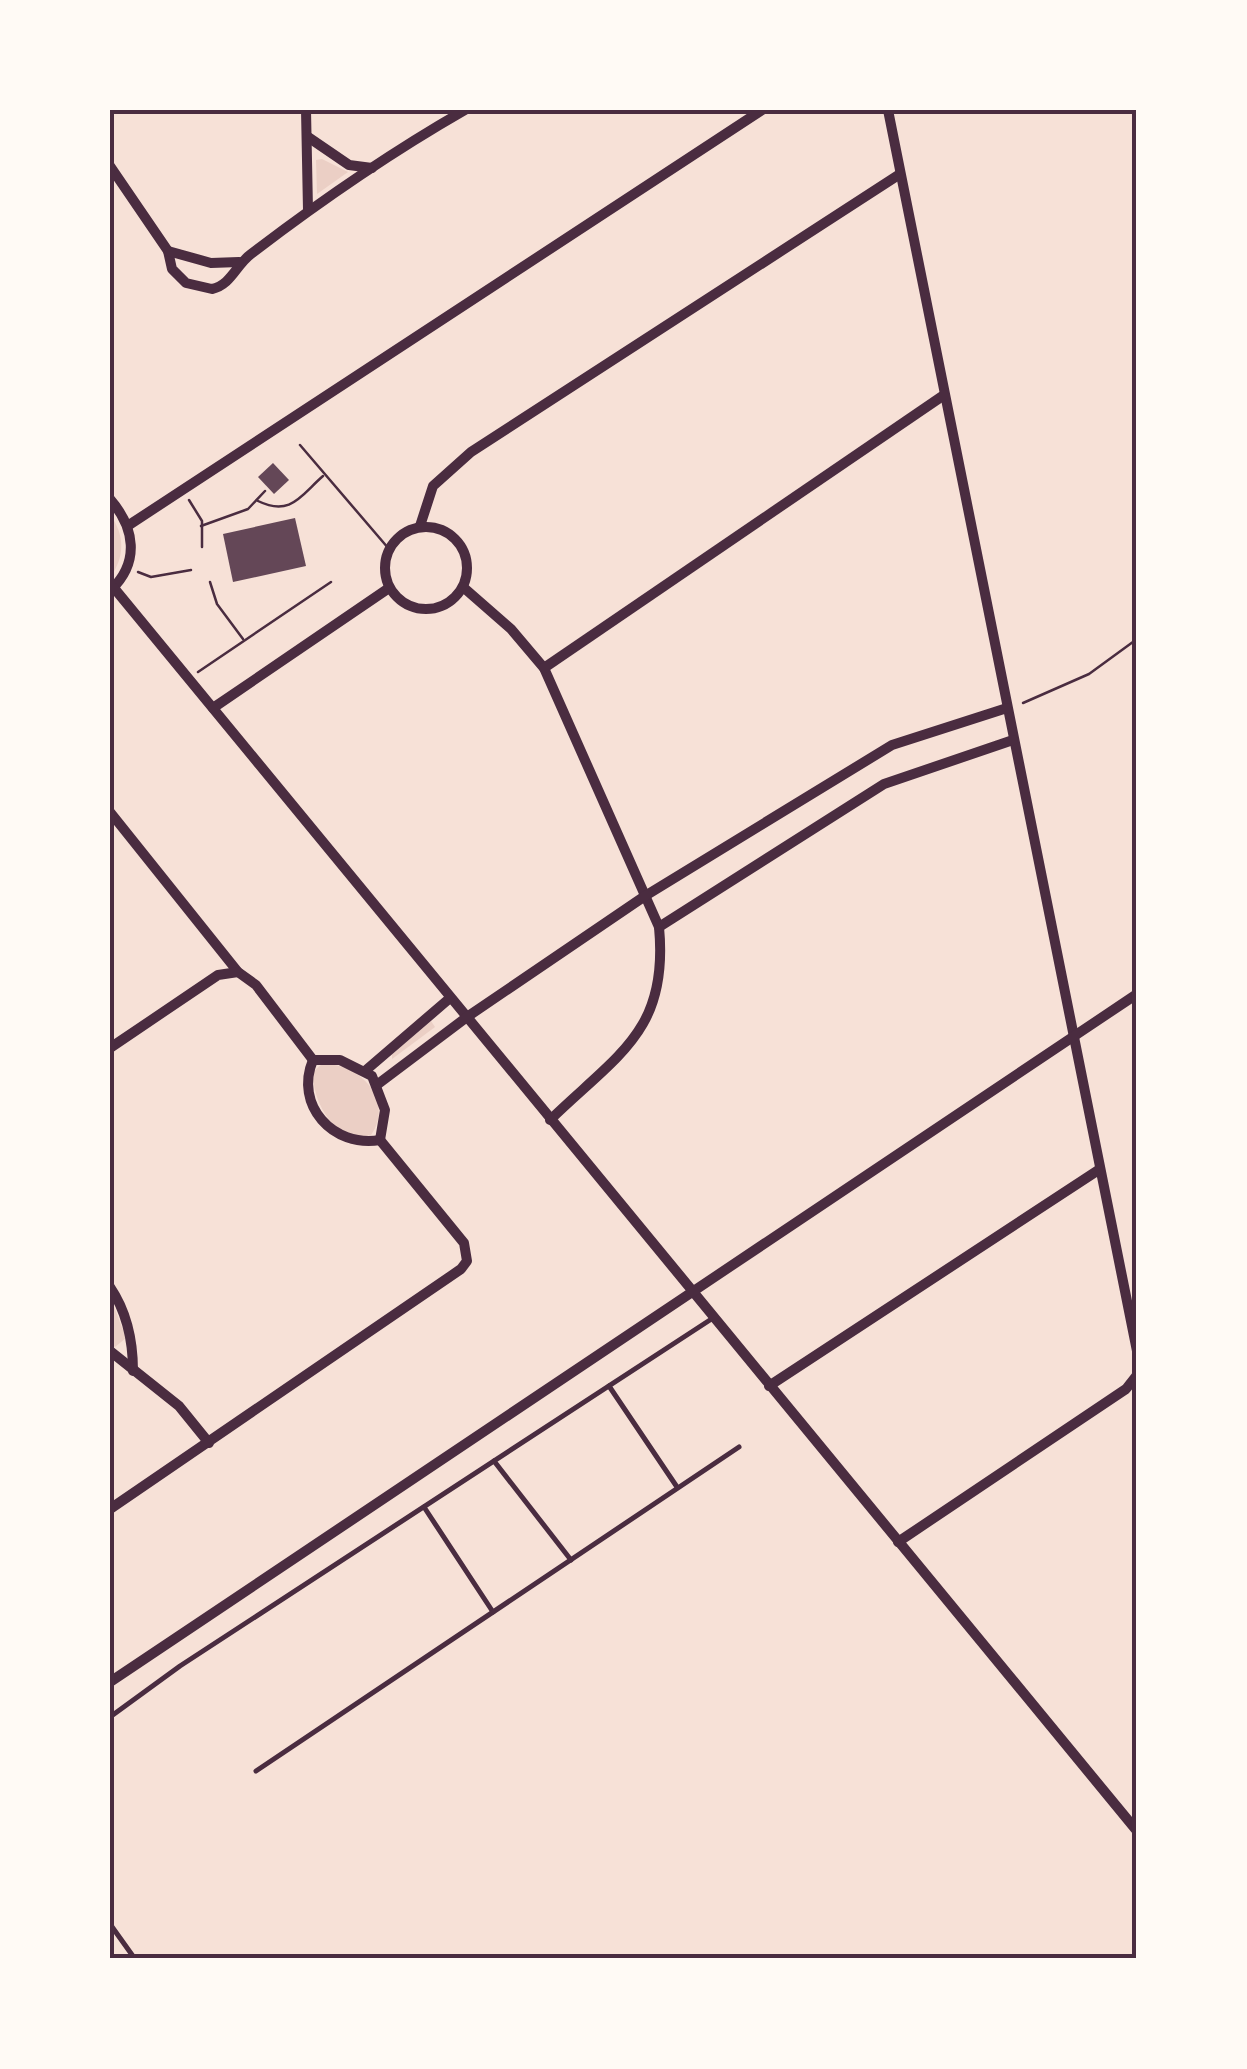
<svg xmlns="http://www.w3.org/2000/svg" width="1247" height="2069" font-family="Karla,sans-serif">
  <style>
    .green { fill: #ebcfc5 }
    .building { fill: #644757 }
    .lines { fill: none; stroke-linecap: round; stroke-linejoin: round }
    .path { stroke: #4a2c40; stroke-width: 2.5 }
    .service { stroke: #4a2c40; stroke-width: 5 }
    .minor { stroke: #4a2c40; stroke-width: 10 }
    .neatline { fill: none; stroke: #4a2c40; stroke-width: 4 }
  </style>
  <rect width="100%" height="100%" fill="#f7e1d7"/>
  <!-- green -->
  <g class="green">
    <polygon points="322,159 348,172 317,194 316,160"/>
    <path d="M110,515C125,534 125,558 110,577Z"/>
    <polygon points="431,1021 435,1027 392,1059 392,1054"/>
    <path d="M322,1064C359,1062 395,1100 371,1135C335,1144 312,1102 313,1072Z"/>
    <polygon points="110,1296 126,1338 115,1347 110,1344"/>
  </g>
  <!-- building -->
  <g class="building">
    <polygon points="273,463 289,480 274,494 258,477"/>
    <polygon points="295,518 306,566 233,582 223,534"/>
  </g>
  <g class="lines">
    <!-- path -->
    <g class="path">
      <polyline points="300,445 389,549"/>
      <polyline points="189,500 202,521 202,547"/>
      <path d="M258,501C291,517 301,495 323,476"/>
      <polyline points="201,526 248,509 265,491"/>
      <polyline points="138,572 151,577 191,570"/>
      <polyline points="210,582 217,604 243,639"/>
      <polyline points="198,672 331,582"/>
      <polyline points="1023,703 1089,674 1137,639"/>
    </g>
    <!-- service -->
    <g class="service">
      <polyline points="609,1386 677,1487"/>
      <polyline points="494,1461 571,1560"/>
      <polyline points="424,1507 493,1612"/>
      <polyline points="110,1717 180,1666 713,1318"/>
      <polyline points="256,1771 739,1447"/>
      <polyline points="110,1924 135,1959"/>
    </g>
    <!-- minor -->
    <g class="minor">
      <polyline points="306,110 308,210"/>
      <polyline points="888,110 1137,1351"/>
      <polyline points="308,137 349,165 372,168"/>
      <path d="M110,166L168,251L172,269L186,283L212,289C231,285 236,265 251,254C319,202 390,153 465,110"/>
      <polyline points="168,251 211,263 239,262"/>
      <path d="M110,499C135,528 140,562 111,590"/>
      <polyline points="129,525 762,110"/>
      <polyline points="420,526 433,486 471,452 900,174"/>
      <circle cx="426" cy="568" r="41"/>
      <path d="M463,587L511,629L544,668L659,927C669,1031 618,1054 550,1120"/>
      <polyline points="114,588 1137,1831"/>
      <polyline points="544,668 944,395"/>
      <polyline points="213,708 389,588"/>
      <polyline points="110,812 238,972 256,985 313,1060"/>
      <polyline points="659,927 884,784 1013,740"/>
      <polyline points="110,1048 218,975 238,972"/>
      <polyline points="313,1060 340,1060 372,1076 385,1110 380,1140"/>
      <path d="M313,1060C294,1105 333,1148 380,1140"/>
      <polyline points="365,1071 450,998"/>
      <polyline points="378,1084 467,1017 645,896 892,745 1007,708"/>
      <path d="M110,1287C127,1312 133,1341 133,1371"/>
      <polyline points="110,1351 179,1406 209,1443"/>
      <polyline points="769,1386 1100,1169"/>
      <polyline points="110,1509 461,1269 467,1261 464,1243 380,1140"/>
      <polyline points="898,1542 1126,1389 1137,1375"/>
      <polyline points="110,1682 1137,994"/>
    </g>
  </g>
  <!-- border -->
  <rect width="1247" height="2069" fill="none" stroke="#fffaf5" stroke-width="225"/>
  <rect x="112" y="112" width="1022" height="1844" class="neatline"/>
</svg>
